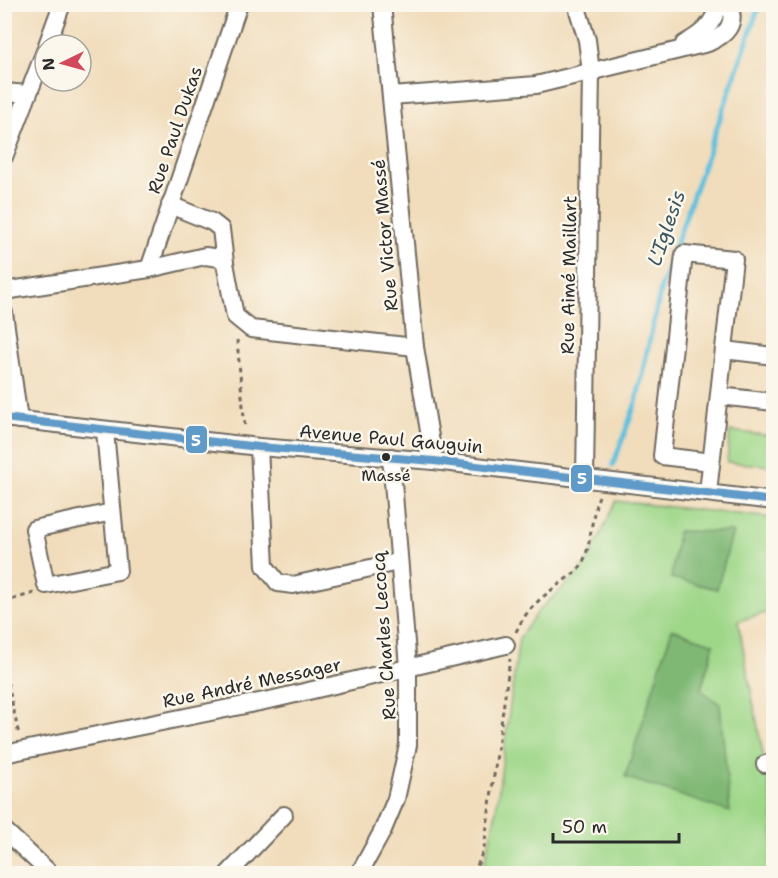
<svg xmlns="http://www.w3.org/2000/svg" width="778" height="878" font-family="'Shantell Sans',sans-serif">
  <style>
    .green { fill: #9fd789; stroke: #65815a; stroke-width: 1.5 }
    .forest { fill: #7fb875; stroke: #557250; stroke-width: 1.5 }
    .lines { fill: none; stroke-linecap: round; stroke-linejoin: round }
    .stream { stroke: #5fc0dd; stroke-width: 5 }
    .minor-casing { stroke: #70695e; stroke-width: 20 }
    .path { stroke: #70695e; stroke-width: 3; stroke-dasharray: 4.5 4.5; stroke-linecap: butt }
    .minor { stroke: #fff; stroke-width: 16 }
    .bus-1-casing { stroke: #fbf7ec; stroke-width: 12 }
    .bus-1 { stroke: #5f9ac9; stroke-width: 8 }
    .bus-dot { fill: #2b2b2b; stroke: #fbf7ec; stroke-width: 2 }
    .labels { text-anchor: middle; dominant-baseline: central; stroke-width: 5; stroke-linejoin: round; paint-order: stroke }
    .bus-label { font-size: 16px; fill: #2b2b2b; stroke: #fbf7ec }
    .street-label { font-size: 18px; fill: #2b2b2b; stroke: #fbf7ec }
    .water-label { font-size: 20px; font-style: italic; fill: #3b5860; stroke: #fbf7ec }
    .line-badge { stroke: #fbf7ec; stroke-width: 2 }
    .badge-label { font-size: 16px; text-anchor: middle; font-weight: bold; fill: #fff }
  </style>
  <rect width="100%" height="100%" fill="#fbf7ec"/>
  <filter id="ink" filterUnits="userSpaceOnUse"><feTurbulence type="fractalNoise" baseFrequency=".0167" numOctaves="2"/><feDisplacementMap in="SourceGraphic" scale="12" xChannelSelector="R" yChannelSelector="G"/><feConvolveMatrix kernelMatrix="1 2 1 2 8 2 1 2 1" color-interpolation-filters="sRGB"/></filter>
  <filter id="wash" filterUnits="userSpaceOnUse"><feTurbulence type="fractalNoise" baseFrequency=".008" numOctaves="4" result="noise"/><feDisplacementMap in="SourceGraphic" scale="24" xChannelSelector="R" yChannelSelector="G"/><feGaussianBlur stdDeviation="1.35" result="paint"/><feColorMatrix in="noise" values="0 0 0 0 0 0 0 0 0 0 0 0 0 0 0 0 0 1.4 0 .05"/><feComposite in="paint" operator="in"/></filter>
  <g filter="url(#wash)">
    <rect width="100%" height="100%" fill="#f1ddbc"/>
    <!-- green -->
    <g class="green">
      <polygon points="730,431 773,436 773,466 727,462"/>
      <polygon points="616,501 773,518 773,611 738,621 773,808 773,873 482,874 495,817 519,638 539,610 578,574 589,559"/>
    </g>
    <!-- forest -->
    <g class="forest">
      <polygon points="678,531 733,532 717,589 671,578"/>
      <polygon points="672,629 714,644 701,690 720,704 730,812 625,777"/>
    </g>
    <g class="lines">
      <!-- stream -->
      <polyline class="stream" points="613,465 636,402 662,284 760,4"/>
    </g>
  </g>
  <g filter="url(#ink)">
    <g class="lines">
      <defs>
        <g id="minor">
          <polyline points="382,4 415,347 434,461"/>
          <polyline points="576,4 587,40 591,72 585,478"/>
          <path d="M684,44C703,33 713,25 719,4"/>
          <polyline points="47,45 62,4"/>
          <polyline points="4,92 28,94"/>
          <path d="M391,96L536,85L708,43C726,35 737,25 729,4"/>
          <polyline points="4,157 45,51"/>
          <polyline points="170,205 212,222 221,229 225,263"/>
          <polyline points="149,269 239,4"/>
          <polyline points="4,291 149,269 205,256 220,258 225,263 235,316 251,329 415,347"/>
          <polyline points="4,313 19,420"/>
          <polyline points="724,350 774,356"/>
          <polyline points="719,396 774,402"/>
          <polyline points="4,418 259,447 434,461 774,501"/>
          <polyline points="105,431 118,571 46,585 34,529 112,512"/>
          <polyline points="259,447 265,566 278,583 293,585 398,562"/>
          <polyline points="708,492 734,259 684,254 662,456 711,462"/>
          <polyline points="4,754 274,699 506,645"/>
          <polyline points="765,764 774,762"/>
          <polyline points="4,830 51,874"/>
          <polyline points="228,874 284,815"/>
          <polyline points="359,874 382,832 396,799 408,745 408,667 391,457"/>
        </g>
      </defs>
      <!-- minor casing -->
      <use href="#minor" class="minor-casing"/>
      <!-- path -->
      <g class="path">
        <polyline points="237,340 245,429"/>
        <polyline points="4,602 34,593"/>
        <path d="M516,632C526,609 542,597 562,582C567,578 576,573 580,567C592,550 590,517 599,496"/>
        <polyline points="4,666 19,735"/>
        <polyline points="474,874 484,848 510,659"/>
      </g>
      <!-- minor -->
      <use href="#minor" class="minor"/>
      <defs>
        <polyline id="bus-1" points="4,418 259,447 434,461 774,501"/>
      </defs>
      <!-- bus-1 casing -->
      <use href="#bus-1" class="bus-1-casing"/>
      <!-- bus-1 -->
      <use href="#bus-1" class="bus-1"/>
    </g>
  </g>
  <!-- markers -->
  <circle class="bus-dot" cx="386" cy="457" r="5"/>
  <g class="labels">
    <!-- bus labels -->
    <g class="bus-label">
      <text x="386" y="475">Massé</text>
    </g>
    <!-- street labels -->
    <g class="street-label">
      <text transform="translate(175 130) rotate(-71)">Rue Paul Dukas</text>
      <text transform="translate(385 235) rotate(-95)">Rue Victor Massé</text>
      <text transform="translate(569 275) rotate(-89)">Rue Aimé Maillart</text>
      <text transform="translate(391 439) rotate(5)">Avenue Paul Gauguin</text>
      <text transform="translate(384 636) rotate(-94)">Rue Charles Lecocq</text>
      <text transform="translate(252 683) rotate(-12)">Rue André Messager</text>
    </g>
    <!-- water labels -->
    <g class="water-label">
      <text transform="translate(666 228) rotate(-71)">L'Iglesis</text>
    </g>
  </g>
  <g class="line-badge">
    <rect x="185" y="425" width="23" height="29" rx="6" fill="#5f9ac9"/>
    <rect x="570" y="464" width="23" height="29" rx="6" fill="#5f9ac9"/>
  </g>
  <g class="badge-label">
    <text x="196" y="446">5</text>
    <text x="582" y="484">5</text>
  </g>
  <!-- margin -->
  <rect width="778" height="878" fill="none" stroke="#fbf7ec" stroke-width="24"/>
  <!-- north arrow -->
  <g transform="translate(63 63) rotate(265)"><circle r="28" fill="#fbf7ec" stroke="#a8a59f" stroke-width="1.5"/>
  <path d="M0-4.5L10 22L0 15L-10 22Z" fill="#d1495b"/>
  <text y="-9" font-size="16" font-weight="bold" text-anchor="middle" fill="#2b2b2b">N</text>
  </g>
  <!-- scale -->
  <path d="M553 833v9h126v-9" fill="none" stroke="#2b2b2b" stroke-width="3"/>
  <text x="562" y="833" font-size="18" fill="#2b2b2b" stroke="#fbf7ec" stroke-width="4.5" paint-order="stroke">50 m</text>
</svg>
